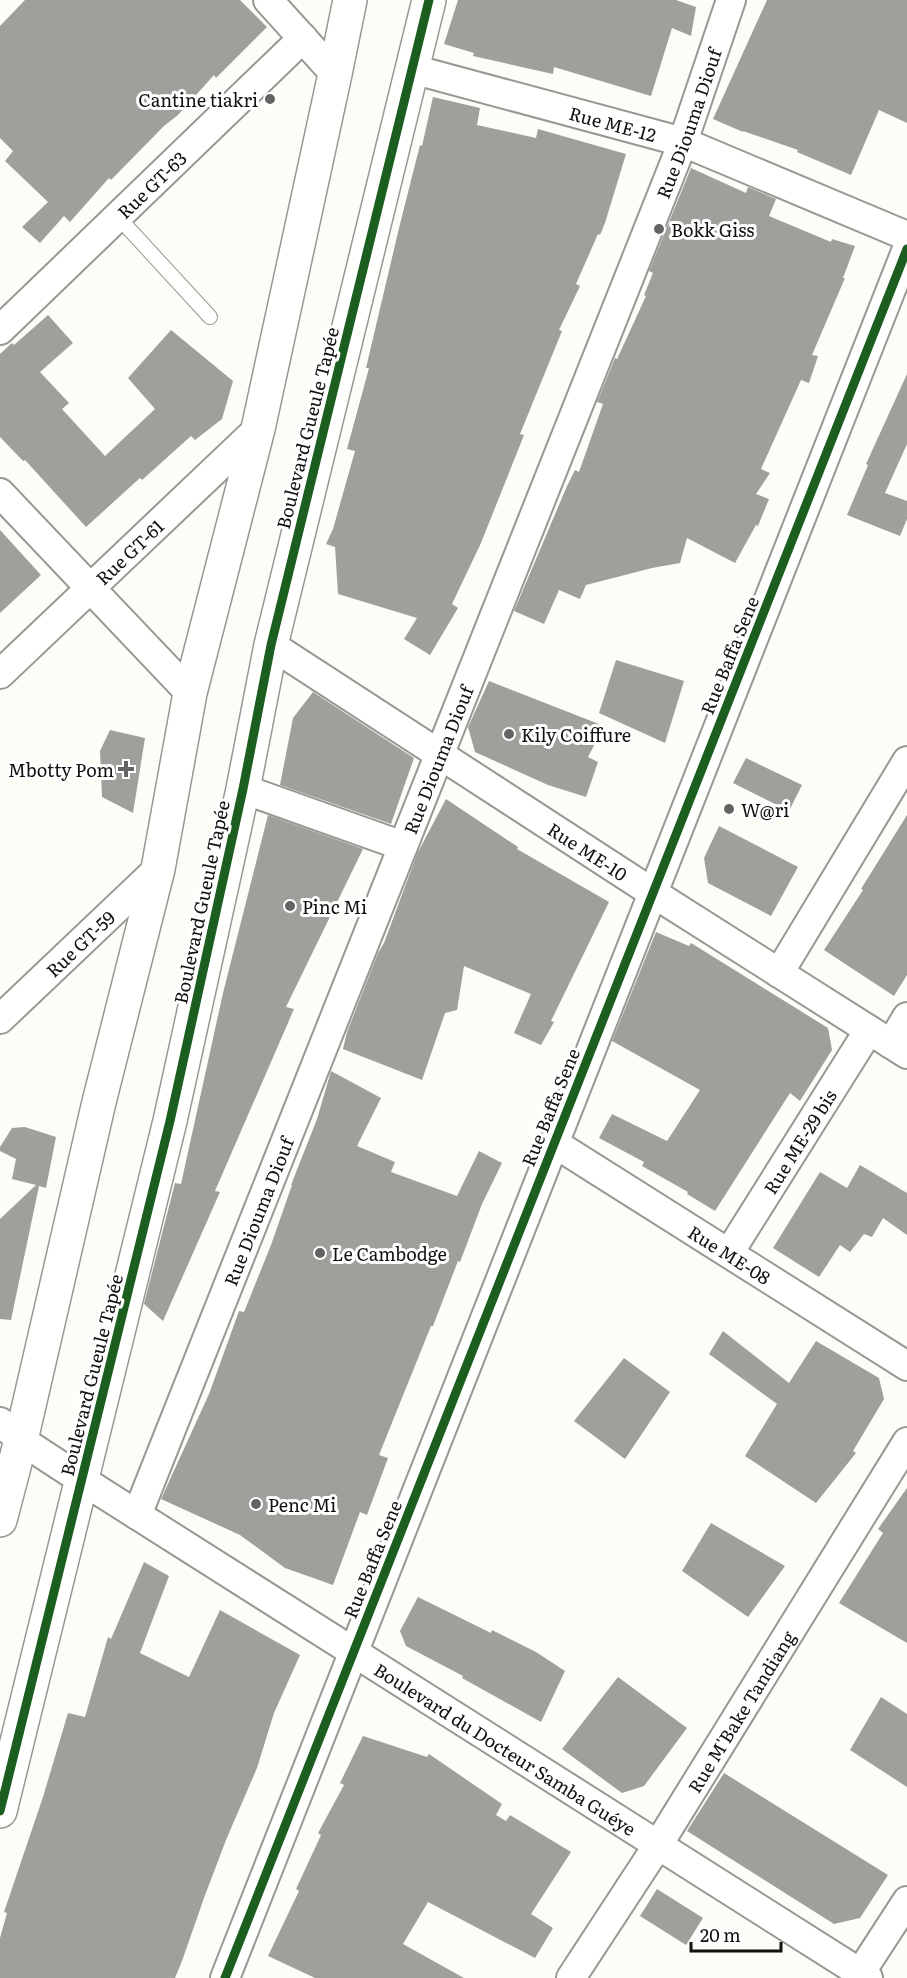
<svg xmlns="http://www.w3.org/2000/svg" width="907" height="1978" font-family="Literata,serif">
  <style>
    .building { fill: #a19f9c }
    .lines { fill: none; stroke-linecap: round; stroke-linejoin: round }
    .service-casing { stroke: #979795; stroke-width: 16 }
    .minor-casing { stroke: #979795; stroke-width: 32 }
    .tertiary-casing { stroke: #979795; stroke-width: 36 }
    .service { stroke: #fffffe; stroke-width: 14 }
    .minor { stroke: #fffffe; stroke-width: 28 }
    .tertiary { stroke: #fffffe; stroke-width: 33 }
    .cycleway-casing { stroke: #fff; stroke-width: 13 }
    .cycleway { stroke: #1b5e20; stroke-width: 9 }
    .poi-dot { fill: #646362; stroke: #fff; stroke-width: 2 }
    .labels { text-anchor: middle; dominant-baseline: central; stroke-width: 6; stroke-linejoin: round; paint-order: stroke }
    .poi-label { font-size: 18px; fill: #111; stroke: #fff; text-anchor: start }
    .street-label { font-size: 18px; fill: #111; stroke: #fff }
  </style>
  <rect width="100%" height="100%" fill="#fdfcf7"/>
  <!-- building -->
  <g class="building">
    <polygon points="25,0 240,0 267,27 216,78 214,75 178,115 164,126 111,180 109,178 70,222 64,216 40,243 22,227 48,202 5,161 13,151 0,138 0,26"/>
    <polygon points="458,0 676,0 696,7 691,36 672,28 651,96 554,67 553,74 473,56 474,53 444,44"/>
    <polygon points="767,0 907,0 907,123 879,110 851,175 797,152 798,150 743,131 743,132 713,119"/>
    <polygon points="433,97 480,108 477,125 536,138 538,129 626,154 605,223 600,235 598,234 576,284 580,286 559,330 562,331 520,434 524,435 481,543 452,604 458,608 430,655 404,639 417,618 338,594 335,547 326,544 333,529 355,451 347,449 369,368 366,368 399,228 420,145 422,146"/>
    <polygon points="691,168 746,193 748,187 776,199 769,216 831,242 832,239 855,246 843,278 845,278 812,355 818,356 809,383 801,380 761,469 770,473 756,494 769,499 758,526 756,525 735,563 687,538 680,563 652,568 586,585 580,599 559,590 544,624 514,611 567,486 575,470 579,472 603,404 597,402 615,358 617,359 646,296 644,295 653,273 649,271"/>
    <polygon points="48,315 73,343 40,372 69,403 62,409 105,456 155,409 128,378 171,330 233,381 222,419 195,440 191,436 142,480 140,478 86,527 25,460 23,461 0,437 0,354 12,343 14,345"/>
    <polygon points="907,374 907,444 885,493 907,501 907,519 900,536 847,515 868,465 866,464"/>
    <polygon points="0,530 41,575 0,613"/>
    <polygon points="616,660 684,681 665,743 599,713"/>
    <polygon points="489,681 604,726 588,757 598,762 586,797 548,785 475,752 468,727"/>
    <polygon points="313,692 414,758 391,824 280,785 293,718"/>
    <polygon points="110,730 145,738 133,813 102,797 100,751"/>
    <polygon points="746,758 802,785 789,811 733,783"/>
    <polygon points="446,799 518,847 517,849 609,902 551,1021 554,1022 541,1045 514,1033 531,994 464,966 457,1010 445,1013 422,1080 343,1049 347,1032 378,953 384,943 417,854"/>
    <polygon points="268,815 363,849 286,1007 294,1009 215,1191 220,1192 163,1321 144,1304 175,1183 181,1184 223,993"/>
    <polygon points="907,815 907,975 894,996 824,950 863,890 861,889"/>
    <polygon points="719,826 798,867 771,916 708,883 704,858"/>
    <polygon points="656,932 689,946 691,943 828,1028 832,1050 800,1101 790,1093 715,1211 687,1194 688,1192 642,1166 644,1162 599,1138 612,1114 667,1141 700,1090 612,1041"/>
    <polygon points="331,1071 381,1098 357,1146 395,1162 391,1172 457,1196 479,1151 502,1163 482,1204 460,1262 458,1261 433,1326 431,1326 379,1455 388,1458 367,1515 360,1512 333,1585 285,1568 240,1535 161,1499 209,1394 239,1311 244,1312 271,1245 292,1185 291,1185 317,1119"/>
    <polygon points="25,1127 56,1137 46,1188 39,1186 11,1320 0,1319 0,1219 36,1185 12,1179 16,1159 0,1151 0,1147 12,1128"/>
    <polygon points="860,1165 907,1193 907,1235 883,1218 872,1237 864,1234 850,1252 840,1245 819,1277 773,1248 820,1172 847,1188"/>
    <polygon points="723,1331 789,1383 816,1341 879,1378 884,1399 853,1451 856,1453 816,1503 745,1456 777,1404 709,1354"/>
    <polygon points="624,1358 670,1392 625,1459 574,1421"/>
    <polygon points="907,1488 907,1643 839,1603 883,1533 878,1529"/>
    <polygon points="711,1523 785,1566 748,1617 682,1571"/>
    <polygon points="144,1562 169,1576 140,1653 189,1677 220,1610 300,1655 274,1713 257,1768 226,1840 204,1898 182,1961 175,1978 0,1978 0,1938 7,1913 4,1912 43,1797 68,1713 85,1717 108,1637 111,1639"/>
    <polygon points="418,1597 491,1633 492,1630 536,1652 565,1671 541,1722 462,1678 463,1676 406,1646 400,1631"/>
    <polygon points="618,1677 687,1728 644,1786 622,1793 562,1749"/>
    <polygon points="881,1697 907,1714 907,1787 850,1750"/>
    <polygon points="363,1736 427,1757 429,1754 502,1804 496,1815 506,1821 510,1815 571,1852 531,1914 553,1928 535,1958 428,1902 403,1944 464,1978 315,1978 268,1956 299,1891 296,1889 321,1835 318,1833 344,1785 340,1783"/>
    <polygon points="724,1773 888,1875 860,1918 834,1924 687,1831"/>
    <polygon points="657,1889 703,1918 686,1945 640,1916"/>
  </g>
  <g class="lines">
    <defs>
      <polyline id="service" points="118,217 210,317"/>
      <g id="minor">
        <polyline points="268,0 335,74"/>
        <path id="s1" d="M412,69L683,142L907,236"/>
        <path id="s2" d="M0,330L303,38"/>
        <polyline points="0,493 190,693"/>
        <path id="s3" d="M271,645L653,893L907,1054"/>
        <path id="s4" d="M0,674L258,429"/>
        <polyline points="243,789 403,846"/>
        <polyline points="779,973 907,761"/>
        <path id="s5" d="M0,1019L158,869"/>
        <polyline points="891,1044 907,1017"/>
        <path id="s6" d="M554,1143L907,1366"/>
        <path id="s7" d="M729,1253L869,1030"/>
        <path id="s8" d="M0,1422L21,1440L82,1480L868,1978"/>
        <path id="s9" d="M137,1515L683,142L731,0"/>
        <polyline points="225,1978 907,249"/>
        <path id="s10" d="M571,1978L658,1845L907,1442"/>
        <polyline points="857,1978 907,1901"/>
      </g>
      <g id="tertiary">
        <polyline points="0,1520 21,1440 99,1102 158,869 190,693 258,429 335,74 350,0"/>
        <polyline points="0,1811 170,1121 243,789 271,645 429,0"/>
      </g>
    </defs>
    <!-- service casing -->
    <use href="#service" class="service-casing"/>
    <!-- minor casing -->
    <use href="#minor" class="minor-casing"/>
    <!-- tertiary casing -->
    <use href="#tertiary" class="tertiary-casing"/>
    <!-- service -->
    <use href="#service" class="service"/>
    <!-- minor -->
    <use href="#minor" class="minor"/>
    <!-- tertiary -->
    <use href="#tertiary" class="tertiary"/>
    <defs>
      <g id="cycleway">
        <polyline points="0,1811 170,1121 243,789 271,645 429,0"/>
        <polyline points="225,1978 907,249"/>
      </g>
    </defs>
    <!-- cycleway casing -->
    <use href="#cycleway" class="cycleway-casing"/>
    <!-- cycleway -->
    <use href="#cycleway" class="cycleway"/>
  </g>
  <!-- markers -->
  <g class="poi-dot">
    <circle cx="270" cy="99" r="6"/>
    <circle cx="659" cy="229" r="6"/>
    <circle cx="509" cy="734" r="6"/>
    <path d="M123 760h6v6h6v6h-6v6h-6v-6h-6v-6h6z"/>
    <circle cx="729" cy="809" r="6"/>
    <circle cx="290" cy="906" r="6"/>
    <circle cx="320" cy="1253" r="6"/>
    <circle cx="256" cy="1504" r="6"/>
  </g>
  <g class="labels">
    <!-- poi labels -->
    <g class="poi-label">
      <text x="258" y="99" text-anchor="end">Cantine tiakri</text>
      <text x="671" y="229">Bokk Giss</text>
      <text x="521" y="734">Kily Coiffure</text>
      <text x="114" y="769" text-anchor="end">Mbotty Pom</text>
      <text x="741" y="809">W@ri</text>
      <text x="302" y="906">Pinc Mi</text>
      <text x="332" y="1253">Le Cambodge</text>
      <text x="268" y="1504">Penc Mi</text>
    </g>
    <!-- street labels -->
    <g class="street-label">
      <text stroke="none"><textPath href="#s9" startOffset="1497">Rue Diouma Diouf</textPath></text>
      <text stroke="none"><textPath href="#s1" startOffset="208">Rue ME-12</textPath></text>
      <text stroke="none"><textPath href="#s2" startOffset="210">Rue GT-63</textPath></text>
      <text transform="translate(307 428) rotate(-76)">Boulevard Gueule Tapée</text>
      <text stroke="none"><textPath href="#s4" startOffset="178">Rue GT-61</textPath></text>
      <text transform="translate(729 655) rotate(-68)">Rue Baffa Sene</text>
      <text stroke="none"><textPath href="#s9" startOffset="813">Rue Diouma Diouf</textPath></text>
      <text stroke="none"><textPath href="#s3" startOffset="378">Rue ME-10</textPath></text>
      <text transform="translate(201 902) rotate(-78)">Boulevard Gueule Tapée</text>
      <text stroke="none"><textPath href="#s5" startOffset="110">Rue GT-59</textPath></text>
      <text transform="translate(550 1107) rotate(-68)">Rue Baffa Sene</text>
      <text stroke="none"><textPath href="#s7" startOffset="132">Rue ME-29 bis</textPath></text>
      <text stroke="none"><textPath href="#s9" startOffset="327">Rue Diouma Diouf</textPath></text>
      <text stroke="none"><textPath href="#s6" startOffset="208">Rue ME-08</textPath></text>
      <text transform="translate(91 1375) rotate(-76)">Boulevard Gueule Tapée</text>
      <text transform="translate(372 1559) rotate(-68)">Rue Baffa Sene</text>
      <text stroke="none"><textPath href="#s10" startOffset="316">Rue M'Bake Tandiang</textPath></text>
      <text stroke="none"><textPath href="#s8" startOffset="602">Boulevard du Docteur Samba Guéye</textPath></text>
    </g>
  </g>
  <!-- scale -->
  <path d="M691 1942v9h90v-9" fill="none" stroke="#111111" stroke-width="3"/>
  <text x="700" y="1942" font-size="18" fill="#111111" stroke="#ffffff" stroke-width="4.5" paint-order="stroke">20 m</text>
</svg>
